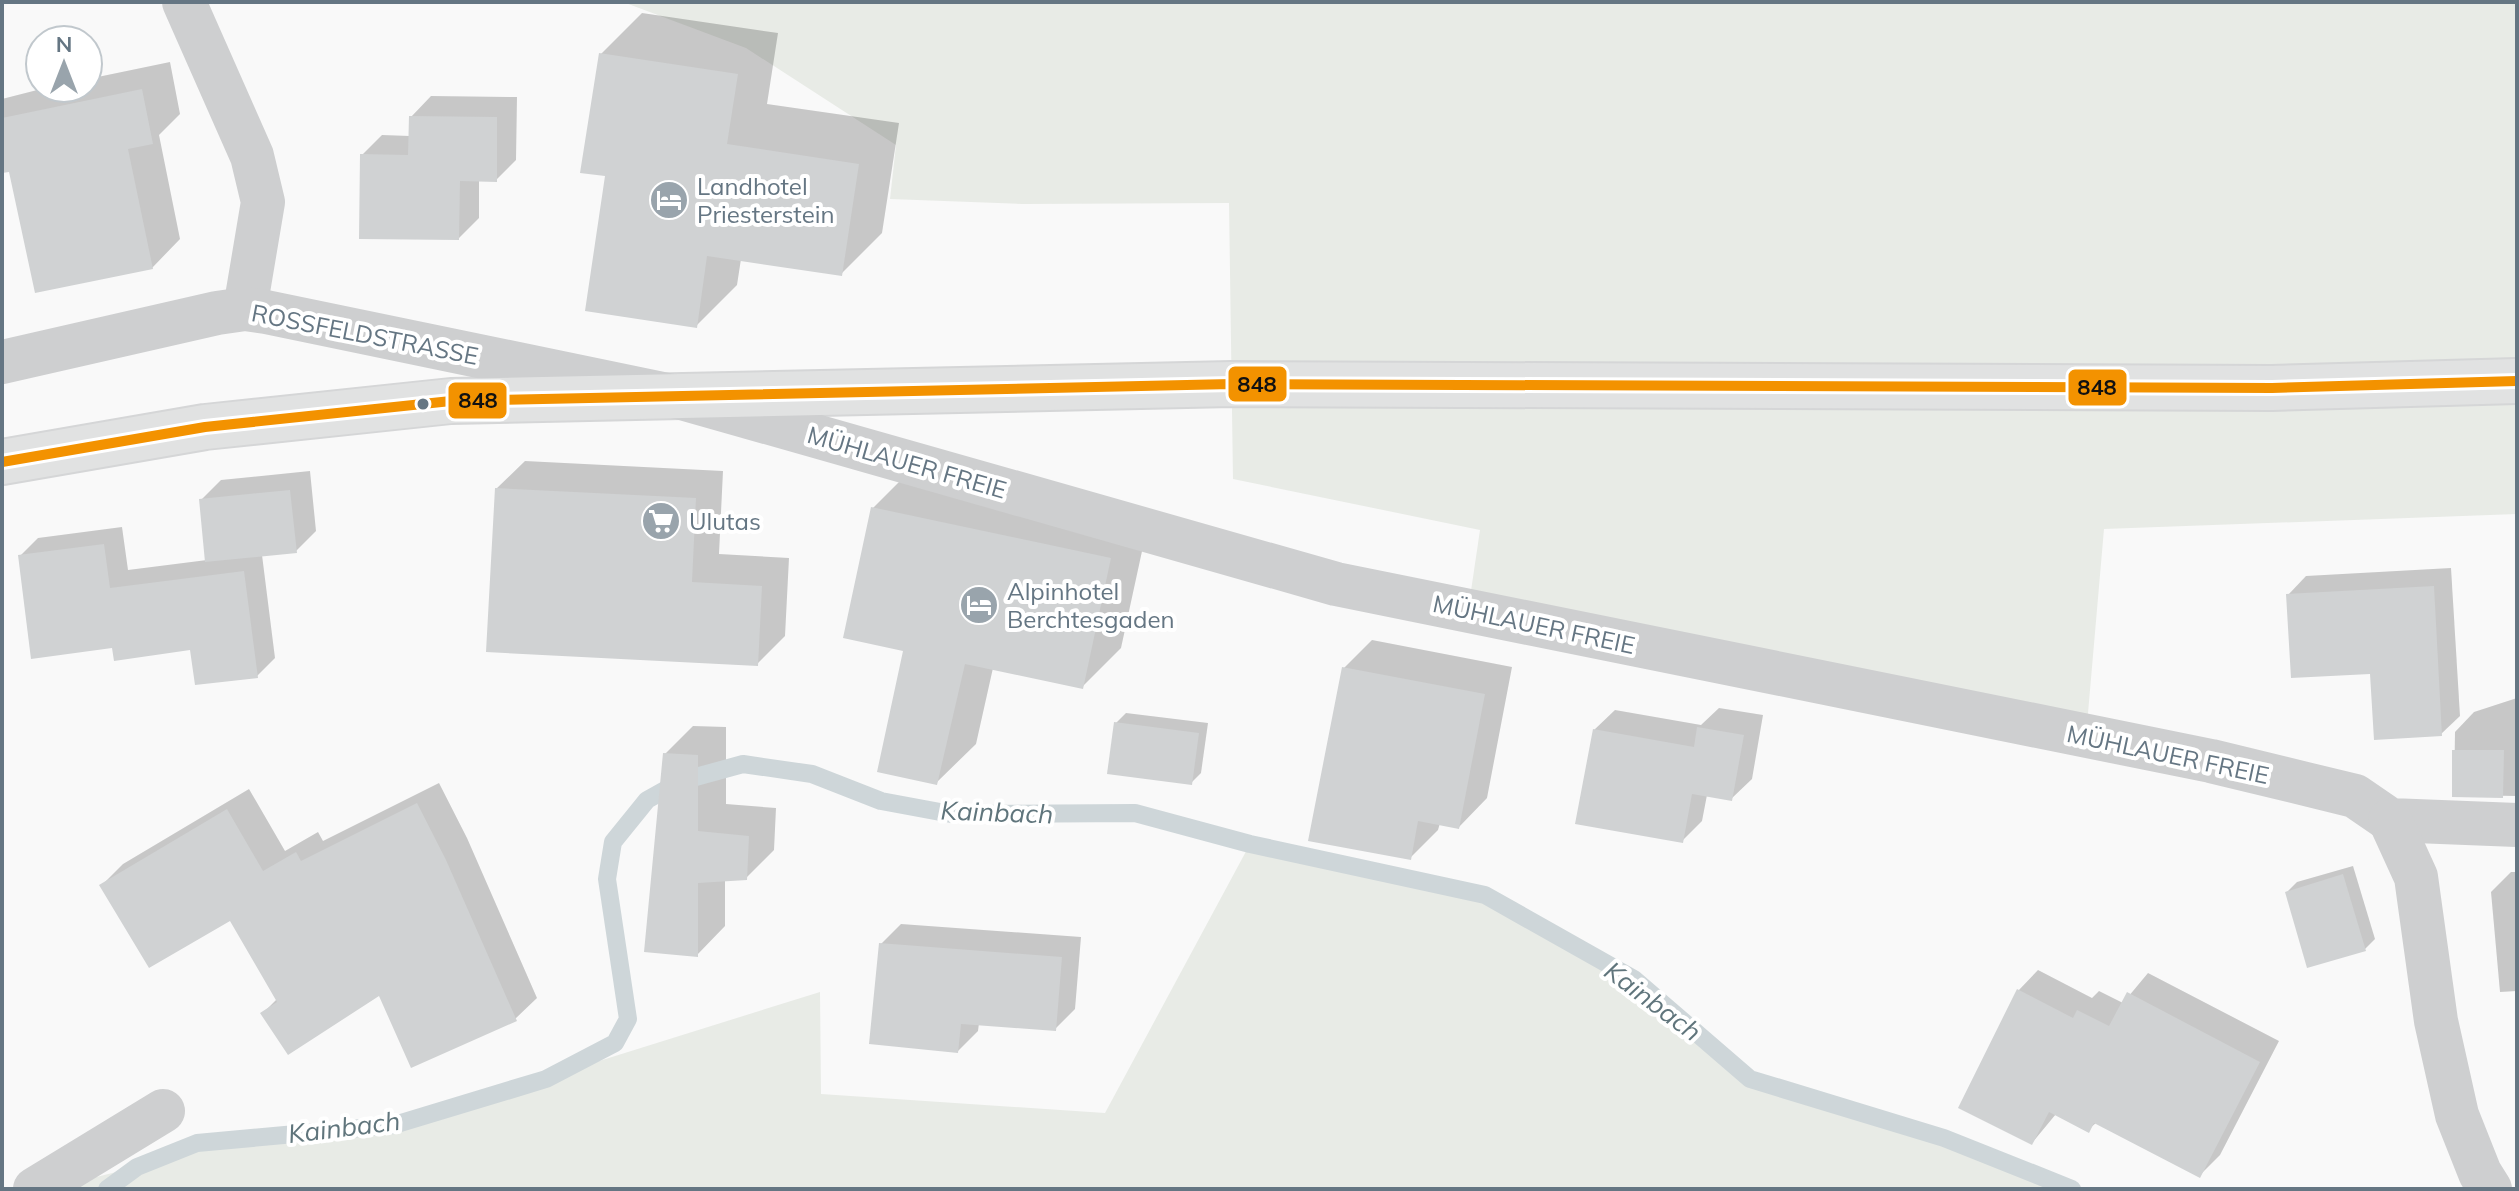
<svg xmlns="http://www.w3.org/2000/svg" width="2519" height="1191" font-family="Mulish,sans-serif">
  <style>
    .green { fill: #e8ebe6 }
    .shadow { fill: #0003 }
    .lines { fill: none; stroke-linecap: round; stroke-linejoin: round }
    .stream { stroke: #ced6d9; stroke-width: 18 }
    .building { fill: #d0d2d3 }
    .major-casing { stroke: #d5d6d7; stroke-width: 48 }
    .minor { stroke: #cecfd0; stroke-width: 44 }
    .major { stroke: #e1e2e2; stroke-width: 44 }
    .bus-1-casing { stroke: #fff; stroke-width: 16 }
    .bus-1 { stroke: #f39200; stroke-width: 10 }
    .bus-dot { fill: #657683; stroke: #fff; stroke-width: 3 }
    .labels { text-anchor: middle; dominant-baseline: central; stroke-width: 8; stroke-linejoin: round; paint-order: stroke }
    .poi-label { font-size: 24px; fill: #657683; stroke: #fff; text-anchor: start }
    .street-label { font-size: 24px; fill: #657683; stroke: #fff }
    .water-label { font-size: 26px; font-style: italic; fill: #60757c; stroke: #fff }
    .line-badge { stroke: #fff; stroke-width: 3 }
    .pale-badge-label { font-size: 22px; text-anchor: middle; font-weight: bold; fill: #111 }
  </style>
  <rect width="100%" height="100%" fill="#f9f9f9"/>
  <!-- green -->
  <g class="green">
    <polygon points="623,2 2517,2 2517,514 2104,529 2086,736 1468,611 1480,530 1233,479 1229,203 1022,204 890,199 896,145 746,48"/>
    <polygon points="1250,844 1485,895 1634,979 1750,1079 1944,1138 2072,1189 49,1189 136,1167 197,1143 394,1125 820,992 821,1094 1105,1113"/>
  </g>
  <!-- shadow -->
  <g class="shadow">
    <polygon points="642,13 778,33 767,104 899,123 882,233 841,274 741,259 737,285 696,326 607,174 601,54"/>
    <polygon points="170,62 180,114 159,135 180,239 152,268 11,169 2,171 2,99 45,88 88,88 88,79"/>
    <polygon points="431,96 517,97 516,160 496,180 479,179 479,218 459,238 362,155 382,135 410,136 411,117"/>
    <polygon points="525,461 723,471 719,554 789,558 785,636 757,664 496,489"/>
    <polygon points="912,469 1149,519 1121,648 1082,687 993,668 976,744 936,783 873,508"/>
    <polygon points="310,471 316,531 296,551 262,555 275,658 257,676 192,647 113,645 20,556 38,538 122,527 128,570 207,560 201,500 221,480"/>
    <polygon points="2451,568 2460,716 2441,734 2288,595 2306,576"/>
    <polygon points="1372,640 1512,667 1487,798 1459,827 1440,823 1438,830 1410,858 1344,668"/>
    <polygon points="2517,698 2517,796 2454,795 2455,732 2474,712"/>
    <polygon points="1719,708 1763,715 1752,779 1731,799 1707,795 1702,821 1682,841 1594,730 1615,710 1701,725"/>
    <polygon points="1126,713 1208,723 1201,773 1191,783 1116,723"/>
    <polygon points="693,726 726,727 726,804 776,808 774,850 746,878 725,880 725,926 697,955 665,754"/>
    <polygon points="439,783 467,838 537,998 515,1019 380,994 263,1013 277,999 231,918 102,885 123,864 249,789 285,851 318,832 323,841"/>
    <polygon points="2353,866 2375,939 2365,949 2287,892 2297,882"/>
    <polygon points="2511,872 2517,872 2517,991 2500,992 2491,892"/>
    <polygon points="901,924 1081,937 1075,1009 1055,1029 979,1023 978,1031 958,1051 881,944"/>
    <polygon points="2038,970 2092,998 2099,991 2123,1003 2148,973 2279,1041 2220,1155 2200,1175 2097,1122 2088,1130 2056,1114 2032,1143 2018,991"/>
  </g>
  <g class="lines">
    <!-- stream -->
    <polyline class="stream" points="107,1189 137,1167 197,1143 394,1125 546,1079 615,1043 628,1019 607,879 613,842 647,800 681,781 743,764 812,774 881,801 951,814 1135,813 1250,844 1485,895 1634,979 1750,1079 1944,1138 2072,1189"/>
  </g>
  <!-- building -->
  <g class="building">
    <polygon points="599,53 738,74 727,144 859,164 842,276 707,256 697,328 585,311 605,176 580,173"/>
    <polygon points="142,89 153,144 128,149 153,269 35,293 9,172 2,173 2,118"/>
    <polygon points="409,116 497,117 497,182 460,181 459,240 359,239 360,154 408,155"/>
    <polygon points="495,488 696,498 692,582 762,586 758,666 486,652"/>
    <polygon points="290,490 297,553 205,562 199,499"/>
    <polygon points="871,507 1111,558 1083,689 965,664 937,785 877,772 903,651 843,638"/>
    <polygon points="104,544 110,588 244,571 258,678 195,685 190,650 114,661 112,648 31,659 18,555"/>
    <polygon points="2434,586 2442,736 2374,740 2370,674 2291,678 2286,594"/>
    <polygon points="1342,667 1485,694 1459,829 1418,821 1411,860 1308,841"/>
    <polygon points="1114,722 1199,733 1192,785 1107,774"/>
    <polygon points="1697,727 1744,735 1732,801 1692,794 1683,843 1575,824 1593,729 1694,747"/>
    <polygon points="2452,750 2504,750 2503,798 2452,797"/>
    <polygon points="663,753 698,755 698,831 749,836 747,880 698,883 698,957 644,952"/>
    <polygon points="417,803 446,860 517,1021 411,1068 379,996 288,1055 260,1013 277,1002 230,921 149,968 99,885 227,809 263,871 296,852 301,861"/>
    <polygon points="2343,874 2366,951 2307,968 2285,892"/>
    <polygon points="879,943 1062,957 1056,1031 961,1024 958,1053 869,1044"/>
    <polygon points="2017,989 2073,1018 2077,1010 2109,1026 2127,992 2260,1062 2200,1178 2094,1123 2089,1133 2049,1112 2032,1145 1958,1108"/>
  </g>
  <g class="lines">
    <defs>
      <polyline id="major" points="2,462 205,427 451,401 1232,384 2272,388 2517,381"/>
    </defs>
    <!-- major casing -->
    <use href="#major" class="major-casing"/>
    <!-- minor -->
    <g class="minor">
      <polyline points="184,2 252,156 263,202 245,309"/>
      <polyline points="2,362 217,313 245,309 266,312 682,398 1336,584 2211,761 2355,796 2390,820 2517,825"/>
      <polyline points="2390,820 2416,877 2436,1021 2457,1115 2480,1173 2490,1189"/>
      <polyline points="35,1189 163,1111"/>
    </g>
    <!-- major -->
    <use href="#major" class="major"/>
    <defs>
      <polyline id="bus-1" points="2,462 205,427 451,401 1232,384 2272,388 2517,381"/>
    </defs>
    <!-- bus-1 casing -->
    <use href="#bus-1" class="bus-1-casing"/>
    <!-- bus-1 -->
    <use href="#bus-1" class="bus-1"/>
  </g>
  <!-- icons -->
  <defs>
    <symbol id="hotel-disc" viewBox="-11 -11 22 22"><circle r="9.5" fill="#99a4ac" stroke="#fff"/><path d="M-6-4.5h1.5V1H6V5H4.5V3h-9V5H-6ZM-4 0a1.8 1.8 0 1 1 3.6 0ZM.5 0V-2.5h3Q6-2.5 6 0Z" fill="#fff"/></symbol>
    <symbol id="supermarket-disc" viewBox="-11 -11 22 22"><circle r="9.5" fill="#99a4ac" stroke="#fff"/><path d="M-6-5.5h2.5l.6 2H6L4.5 2H-2.5L-4.4-4H-6ZM-1.5 3.2a1.3 1.3 0 1 0 .1 0ZM3 3.2a1.3 1.3 0 1 0 .1 0Z" fill="#fff"/></symbol>
  </defs>
  <g fill-rule="evenodd">
    <use href="#hotel-disc" x="647" y="178" width="44" height="44"/>
    <use href="#supermarket-disc" x="639" y="499" width="44" height="44"/>
    <use href="#hotel-disc" x="957" y="583" width="44" height="44"/>
  </g>
  <!-- markers -->
  <circle class="bus-dot" cx="423" cy="404" r="7"/>
  <g class="labels">
    <!-- poi labels -->
    <g class="poi-label">
      <text x="697" y="186">Landhotel<tspan x="697" dy="28">Priesterstein</tspan></text>
      <text x="689" y="521">Ulutas</text>
      <text x="1007" y="591">Alpinhotel<tspan x="1007" dy="28">Berchtesgaden</tspan></text>
    </g>
    <!-- street labels -->
    <g class="street-label">
      <text transform="translate(365 334) rotate(11)">ROSSFELDSTRASSE</text>
      <text transform="translate(907 462) rotate(16)">MÜHLAUER FREIE</text>
      <text transform="translate(1534 624) rotate(12)">MÜHLAUER FREIE</text>
      <text transform="translate(2168 754) rotate(12)">MÜHLAUER FREIE</text>
    </g>
    <!-- water labels -->
    <g class="water-label">
      <text transform="translate(997 812) rotate(2)">Kainbach</text>
      <text transform="translate(1653 1001) rotate(37)">Kainbach</text>
      <text transform="translate(344 1127) rotate(-7)">Kainbach</text>
    </g>
  </g>
  <g class="line-badge">
    <rect x="1227" y="365" width="61" height="38" rx="8" fill="#f39200"/>
    <rect x="2067" y="368" width="61" height="39" rx="8" fill="#f39200"/>
    <rect x="447" y="381" width="61" height="39" rx="8" fill="#f39200"/>
  </g>
  <g class="pale-badge-label">
    <text x="1257" y="392">848</text>
    <text x="2097" y="395">848</text>
    <text x="478" y="408">848</text>
  </g>
  <!-- border -->
  <rect width="2519" height="1191" fill="none" stroke="#657683" stroke-width="8"/>
  <!-- north arrow -->
  <g transform="translate(64 64)"><circle r="38" fill="#ffffff" stroke="#c1c8cd" stroke-width="2"/>
  <path d="M0-6L14 30L0 20L-14 30Z" fill="#99a4ac"/>
  <text y="-12" font-size="22" font-weight="bold" text-anchor="middle" fill="#657683">N</text>
  </g>
</svg>
